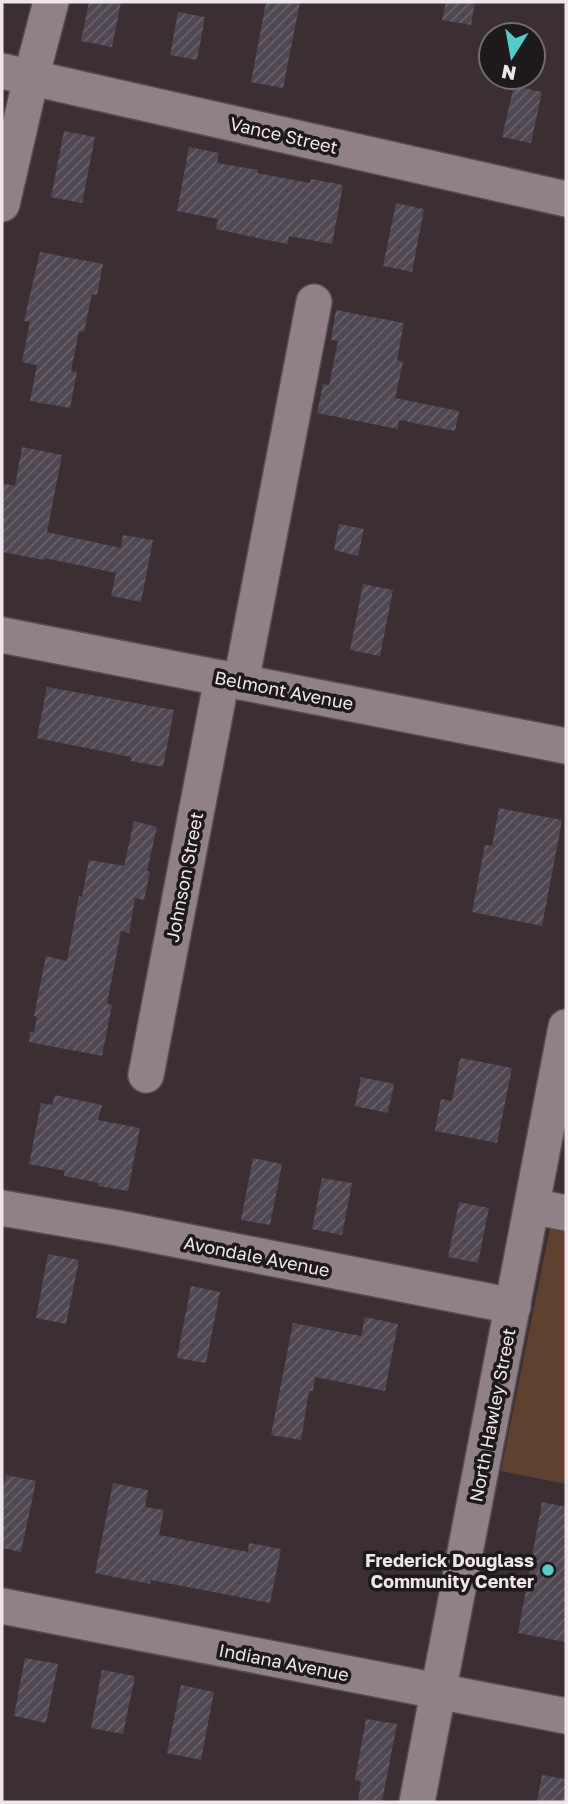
<svg xmlns="http://www.w3.org/2000/svg" width="568" height="1804" font-family="'Golos Text',sans-serif">
  <style>
    .park { fill: #5e412f }
    .building { fill: url(#building-hatch) }
    .lines { fill: none; stroke-linecap: round; stroke-linejoin: round }
    .minor-casing { stroke: #574d52; stroke-width: 38 }
    .minor { stroke: #908188; stroke-width: 35 }
    .poi-dot { fill: #53cdcb; stroke: #1e191b; stroke-width: 2.5 }
    .labels { text-anchor: middle; dominant-baseline: central; stroke-width: 7; stroke-linejoin: round; paint-order: stroke }
    .street-label { font-size: 18px; fill: #eee6ea; stroke: #1e191b }
    .poi-label { font-size: 18px; font-weight: bold; fill: #eee6ea; stroke: #1e191b; text-anchor: end }
  </style>
  <defs>
    <pattern id="building-hatch" width="6" height="6" patternUnits="userSpaceOnUse" patternTransform="scale(1.75)"><rect width="6" height="6" fill="#4f4751"/><path d="M-1 1l2-2M0 6l6-6M5 7l2-2" fill="none" stroke="#69626a"/></pattern>
  </defs>
  <rect width="100%" height="100%" fill="#3b2f34"/>
  <!-- park -->
  <polygon class="park" points="550,1228 566,1232 566,1484 501,1471"/>
  <!-- building -->
  <g class="building">
    <polygon points="89,2 121,2 112,47 81,41"/>
    <polygon points="266,2 300,2 283,88 251,82"/>
    <polygon points="446,2 475,2 471,25 442,20"/>
    <polygon points="178,12 205,17 197,60 170,55"/>
    <polygon points="514,86 542,92 531,143 502,137"/>
    <polygon points="64,131 95,137 82,203 51,197"/>
    <polygon points="189,147 219,153 217,163 258,170 257,173 310,183 311,179 343,185 332,244 289,236 288,244 257,238 216,229 218,219 177,211"/>
    <polygon points="396,203 424,209 412,272 383,266"/>
    <polygon points="40,252 103,264 97,295 92,294 84,332 79,331 71,371 77,372 70,408 30,401 37,365 22,362 30,322 24,321"/>
    <polygon points="336,310 404,323 397,360 403,362 395,398 459,411 455,431 399,420 398,429 317,413 323,384 329,385 338,341 331,340"/>
    <polygon points="22,447 62,455 47,532 121,548 123,535 153,540 141,602 111,596 116,573 45,558 44,560 2,552 2,483 15,486"/>
    <polygon points="339,524 364,529 358,556 334,550"/>
    <polygon points="363,584 393,590 380,656 350,650"/>
    <polygon points="47,687 174,710 163,767 131,761 131,757 37,738"/>
    <polygon points="499,808 562,820 542,926 472,912 485,845 492,846"/>
    <polygon points="134,821 157,827 147,871 150,872 144,900 135,898 129,933 121,931 107,1004 112,1005 102,1056 29,1042 30,1032 34,1032 37,1017 34,1016 46,956 67,961 79,896 82,897 89,860 124,866"/>
    <polygon points="460,1058 512,1068 497,1143 435,1131 441,1099 452,1101"/>
    <polygon points="361,1077 394,1084 388,1113 355,1106"/>
    <polygon points="55,1095 102,1105 98,1120 140,1128 128,1191 98,1186 99,1183 64,1176 65,1171 29,1164 41,1103 52,1105"/>
    <polygon points="253,1158 282,1164 270,1225 241,1220"/>
    <polygon points="322,1178 352,1183 342,1235 312,1229"/>
    <polygon points="459,1202 489,1208 478,1263 448,1257"/>
    <polygon points="48,1254 79,1260 66,1324 36,1318"/>
    <polygon points="191,1286 220,1292 206,1363 177,1358"/>
    <polygon points="365,1317 398,1324 385,1391 315,1377 313,1391 309,1391 301,1440 271,1435 293,1323 361,1336"/>
    <polygon points="6,1475 36,1481 21,1552 2,1548 2,1494"/>
    <polygon points="113,1483 148,1490 145,1507 164,1510 159,1535 248,1552 249,1543 281,1549 270,1603 151,1580 150,1584 95,1573"/>
    <polygon points="542,1502 566,1507 566,1642 518,1633"/>
    <polygon points="25,1658 58,1664 46,1723 14,1716"/>
    <polygon points="102,1670 135,1676 123,1734 91,1728"/>
    <polygon points="181,1685 214,1692 201,1760 167,1753"/>
    <polygon points="366,1719 397,1724 382,1802 358,1802 361,1781 355,1780"/>
    <polygon points="542,1775 566,1779 566,1802 537,1802"/>
  </g>
  <g class="lines">
    <defs>
      <g id="minor">
        <polyline points="2,71 566,199"/>
        <polyline points="2,204 31,78 51,2"/>
        <polyline points="2,635 566,746"/>
        <polyline points="241,682 314,302"/>
        <polyline points="146,1075 222,678"/>
        <polyline points="532,1206 566,1213"/>
        <polyline points="2,1208 118,1228 513,1306"/>
        <polyline points="2,1606 566,1716"/>
        <polyline points="417,1802 566,1027"/>
      </g>
    </defs>
    <!-- minor casing -->
    <use href="#minor" class="minor-casing"/>
    <!-- minor -->
    <use href="#minor" class="minor"/>
  </g>
  <!-- markers -->
  <circle class="poi-dot" cx="548" cy="1570" r="7"/>
  <g class="labels">
    <!-- street labels -->
    <g class="street-label">
      <text transform="translate(284 135) rotate(13)">Vance Street</text>
      <text transform="translate(284 690) rotate(11)">Belmont Avenue</text>
      <text transform="translate(184 877) rotate(-79)">Johnson Street</text>
      <text transform="translate(257 1256) rotate(11)">Avondale Avenue</text>
      <text transform="translate(492 1415) rotate(-79)">North Hawley Street</text>
      <text transform="translate(284 1662) rotate(11)">Indiana Avenue</text>
    </g>
    <!-- poi labels -->
    <g class="poi-label">
      <text x="534" y="1560">Frederick Douglass<tspan x="534" dy="21">Community Center</tspan></text>
    </g>
  </g>
  <!-- border -->
  <rect width="568" height="1804" fill="none" stroke="#eee6ea" stroke-width="7"/>
  <!-- north arrow -->
  <g transform="translate(512 56) rotate(191)"><circle r="33" fill="#1e191b" stroke="#716b6e" stroke-width="2"/>
  <path d="M0-5L12 26L0 18L-12 26Z" fill="#53cdcb"/>
  <text y="-10" font-size="19" font-weight="bold" text-anchor="middle" fill="#eee6ea">N</text>
  </g>
</svg>
